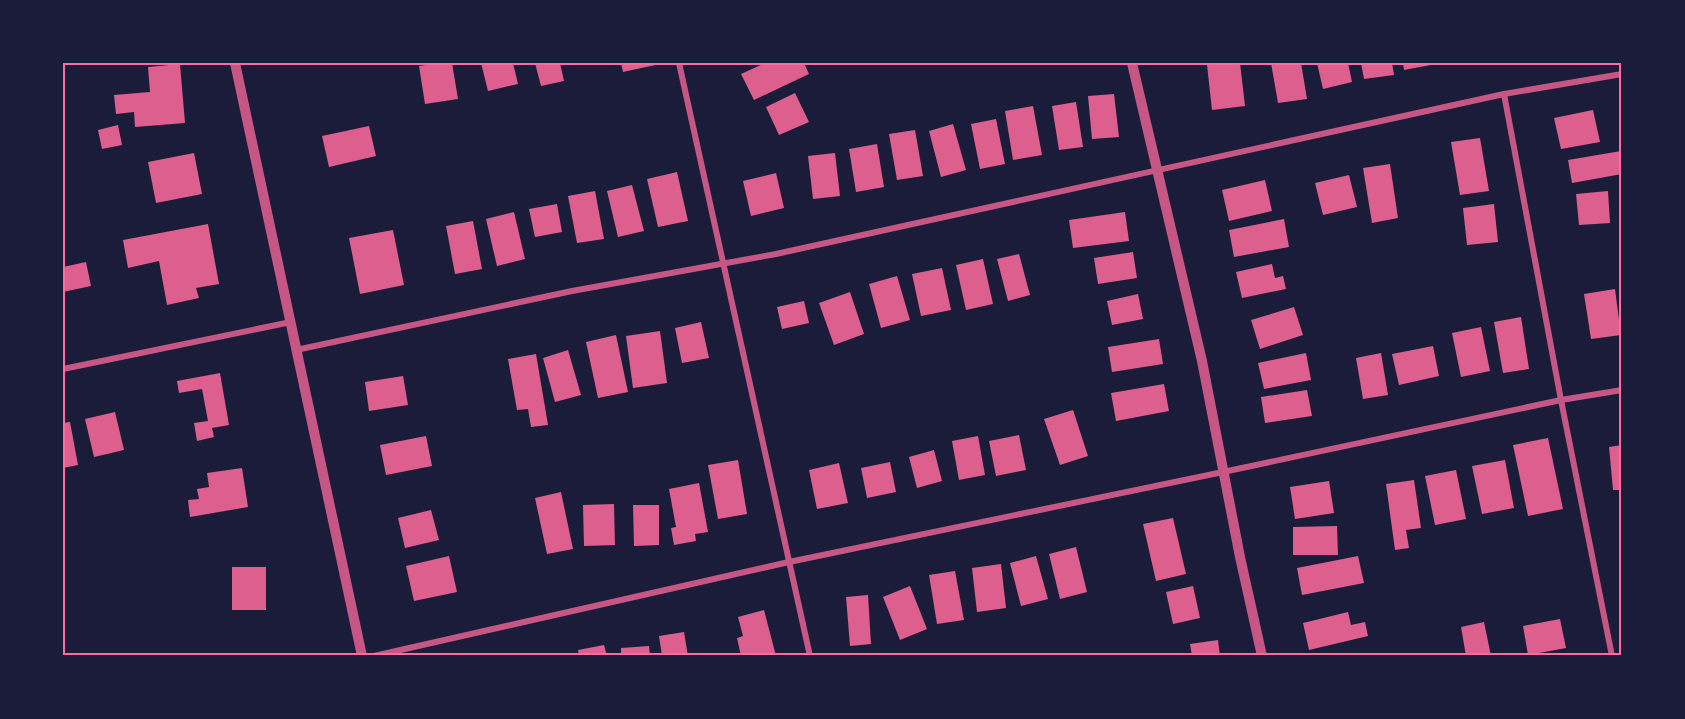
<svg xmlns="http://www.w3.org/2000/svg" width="1685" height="719" font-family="'Roboto Condensed',sans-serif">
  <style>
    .building { fill: #dd5f8e }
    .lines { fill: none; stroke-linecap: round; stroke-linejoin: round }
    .minor { stroke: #c65784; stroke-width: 6 }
    .tertiary { stroke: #c65784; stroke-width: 10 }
    .neatline { fill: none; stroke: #ff6b9d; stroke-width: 2 }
  </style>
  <rect width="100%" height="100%" fill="#1b1b3a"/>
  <!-- building -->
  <g class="building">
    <polygon points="440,63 452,63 458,99 425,104 419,66"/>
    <polygon points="481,63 513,63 518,84 488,91"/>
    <polygon points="535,63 560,63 564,81 541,86"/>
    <polygon points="621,63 660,63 660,64 623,72"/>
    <polygon points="765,63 804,63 809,74 754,100 741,74"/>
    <polygon points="1226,63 1240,63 1245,106 1212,110 1207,65"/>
    <polygon points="1271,63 1301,63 1307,99 1278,103"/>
    <polygon points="1317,63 1348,63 1352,82 1323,89"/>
    <polygon points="1361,63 1392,63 1394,75 1364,79"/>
    <polygon points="1403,63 1436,63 1436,64 1404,70"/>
    <polygon points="180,64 185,123 135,127 134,112 116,114 114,95 150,92 148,67"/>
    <polygon points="795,93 809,122 779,135 766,107"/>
    <polygon points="1114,94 1119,137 1092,139 1088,96"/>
    <polygon points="1076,102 1083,147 1059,150 1052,106"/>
    <polygon points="1033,106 1042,155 1013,160 1005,111"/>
    <polygon points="1593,110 1600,142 1561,149 1554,118"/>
    <polygon points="996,119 1005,164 980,169 971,124"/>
    <polygon points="953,124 966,170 941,177 929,131"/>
    <polygon points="118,125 122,145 102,149 98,130"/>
    <polygon points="369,126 376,156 329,167 322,136"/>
    <polygon points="915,130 923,176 897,180 889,134"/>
    <polygon points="1480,138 1489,191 1460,195 1451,142"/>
    <polygon points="877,144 884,187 856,192 849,149"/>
    <polygon points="1621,151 1622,174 1572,183 1568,160"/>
    <polygon points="194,153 202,194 156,203 148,162"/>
    <polygon points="835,153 840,196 813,199 808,156"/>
    <polygon points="1390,164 1398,218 1372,223 1363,168"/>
    <polygon points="677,172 688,221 658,227 647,179"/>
    <polygon points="776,173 784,208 751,216 743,181"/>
    <polygon points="1349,175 1357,207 1323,215 1315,183"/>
    <polygon points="1265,180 1272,211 1229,221 1222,190"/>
    <polygon points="632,185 644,231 618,237 607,191"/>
    <polygon points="595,191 604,239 577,243 568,196"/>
    <polygon points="1608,191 1610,223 1579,225 1576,194"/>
    <polygon points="557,204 562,232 535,237 529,209"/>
    <polygon points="1494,204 1498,242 1467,245 1463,208"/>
    <polygon points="514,212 525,259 497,266 486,219"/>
    <polygon points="1125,212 1129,241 1073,248 1069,220"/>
    <polygon points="1284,219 1289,247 1234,257 1229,230"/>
    <polygon points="473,221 482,269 455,274 446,226"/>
    <polygon points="208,224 219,284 196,288 199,298 167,305 159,261 128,268 123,240"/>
    <polygon points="393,230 404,285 360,294 349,238"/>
    <polygon points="1133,252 1137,278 1098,284 1094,258"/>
    <polygon points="1019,254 1030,295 1008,301 997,259"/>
    <polygon points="983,259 993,304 966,310 956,265"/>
    <polygon points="86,262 91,286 63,292 63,267"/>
    <polygon points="1272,264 1275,278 1283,276 1286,289 1242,298 1236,272"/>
    <polygon points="942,268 951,310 921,316 912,274"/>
    <polygon points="897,276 910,320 881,328 869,284"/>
    <polygon points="1615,289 1621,335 1591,339 1584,294"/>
    <polygon points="850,292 864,334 834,345 819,303"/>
    <polygon points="1138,294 1143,319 1112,325 1107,301"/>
    <polygon points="804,301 809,323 782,329 777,307"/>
    <polygon points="1294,307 1303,335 1260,349 1251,320"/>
    <polygon points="1521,317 1529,369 1503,373 1494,322"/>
    <polygon points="701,322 709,358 682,363 675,328"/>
    <polygon points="1481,327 1490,371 1461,377 1452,333"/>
    <polygon points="660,331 667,383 633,388 626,336"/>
    <polygon points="616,335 628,392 598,398 586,342"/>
    <polygon points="1159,339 1163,364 1112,372 1108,347"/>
    <polygon points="1433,346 1439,376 1399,385 1392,354"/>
    <polygon points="568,350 581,395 555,402 543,358"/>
    <polygon points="1306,353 1311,380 1264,389 1258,363"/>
    <polygon points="1381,353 1388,395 1363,399 1356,358"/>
    <polygon points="536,354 548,425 531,427 528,409 517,410 508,359"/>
    <polygon points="220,373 229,425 212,428 214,437 197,441 194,423 208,421 202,389 179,393 177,381"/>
    <polygon points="403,376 408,405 369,411 365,382"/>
    <polygon points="1164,384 1169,411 1116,421 1111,393"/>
    <polygon points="1307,390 1312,416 1265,423 1261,397"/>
    <polygon points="1073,410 1088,456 1060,465 1044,419"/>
    <polygon points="115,412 124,450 94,457 85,419"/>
    <polygon points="70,422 78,465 63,468 63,423"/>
    <polygon points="1019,435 1026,470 996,476 989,441"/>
    <polygon points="426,436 432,466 386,475 380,445"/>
    <polygon points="978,436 985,475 959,480 952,441"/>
    <polygon points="1548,438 1563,509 1528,516 1513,445"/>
    <polygon points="1622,445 1622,490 1613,490 1609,447"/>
    <polygon points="934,450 942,481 917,488 909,457"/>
    <polygon points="738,460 747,514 718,519 708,465"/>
    <polygon points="1505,460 1514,508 1482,514 1472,466"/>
    <polygon points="890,462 896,492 867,498 861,468"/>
    <polygon points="839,463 848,503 817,509 809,470"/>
    <polygon points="242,468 248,507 190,517 188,500 199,499 197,489 209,487 207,473"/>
    <polygon points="1456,470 1466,519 1435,525 1425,476"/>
    <polygon points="1414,480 1421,528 1406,530 1409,548 1395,550 1386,484"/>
    <polygon points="1329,481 1334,513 1295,519 1290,487"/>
    <polygon points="699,483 708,532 695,534 696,541 674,545 671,528 676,527 669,489"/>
    <polygon points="561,492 573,549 547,554 535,498"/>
    <polygon points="614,504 615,545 584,546 583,505"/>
    <polygon points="633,505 659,505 659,545 634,546"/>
    <polygon points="431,510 439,540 405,548 398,518"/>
    <polygon points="1173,518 1186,574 1156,581 1143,524"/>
    <polygon points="1337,526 1338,555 1293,555 1293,527"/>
    <polygon points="1076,547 1087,592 1060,599 1049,554"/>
    <polygon points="449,556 457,592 414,601 406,566"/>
    <polygon points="1036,556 1048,599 1021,606 1010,563"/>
    <polygon points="1358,556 1364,583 1302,595 1297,568"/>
    <polygon points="1001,564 1006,608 977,612 972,568"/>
    <rect x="232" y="567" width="34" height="43"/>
    <polygon points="955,571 964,620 937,624 929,575"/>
    <polygon points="910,586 927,629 900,640 883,597"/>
    <polygon points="1193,586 1200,618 1173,624 1166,592"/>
    <polygon points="868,595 871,644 850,646 846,597"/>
    <polygon points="764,610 776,656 741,656 737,638 743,636 738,617"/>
    <polygon points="1348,612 1351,625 1365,622 1368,636 1309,650 1303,623"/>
    <polygon points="1560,619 1566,648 1528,655 1523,626"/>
    <polygon points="1484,622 1491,656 1466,656 1461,627"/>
    <polygon points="684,632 688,656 662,656 659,636"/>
    <polygon points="1218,640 1220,656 1192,656 1190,644"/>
    <polygon points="604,645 607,656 579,656 578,650"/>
    <polygon points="649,646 650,656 621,656 621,648"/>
  </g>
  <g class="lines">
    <!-- minor -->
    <g class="minor">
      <polyline points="679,63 810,656"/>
      <polyline points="1504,94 1561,400 1612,656"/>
      <polyline points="296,350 572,291 776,254 1504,94 1622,74"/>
      <polyline points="63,369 291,322"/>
      <polyline points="374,656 789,562 1223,472 1561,400 1622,390"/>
    </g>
    <!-- tertiary -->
    <g class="tertiary">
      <polyline points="235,63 362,656"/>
      <polyline points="1132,63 1202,361 1240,557 1262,656"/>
    </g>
  </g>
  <!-- border -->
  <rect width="1685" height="719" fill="none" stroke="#1b1b3a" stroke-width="129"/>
  <rect x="64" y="64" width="1556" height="590" class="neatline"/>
</svg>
